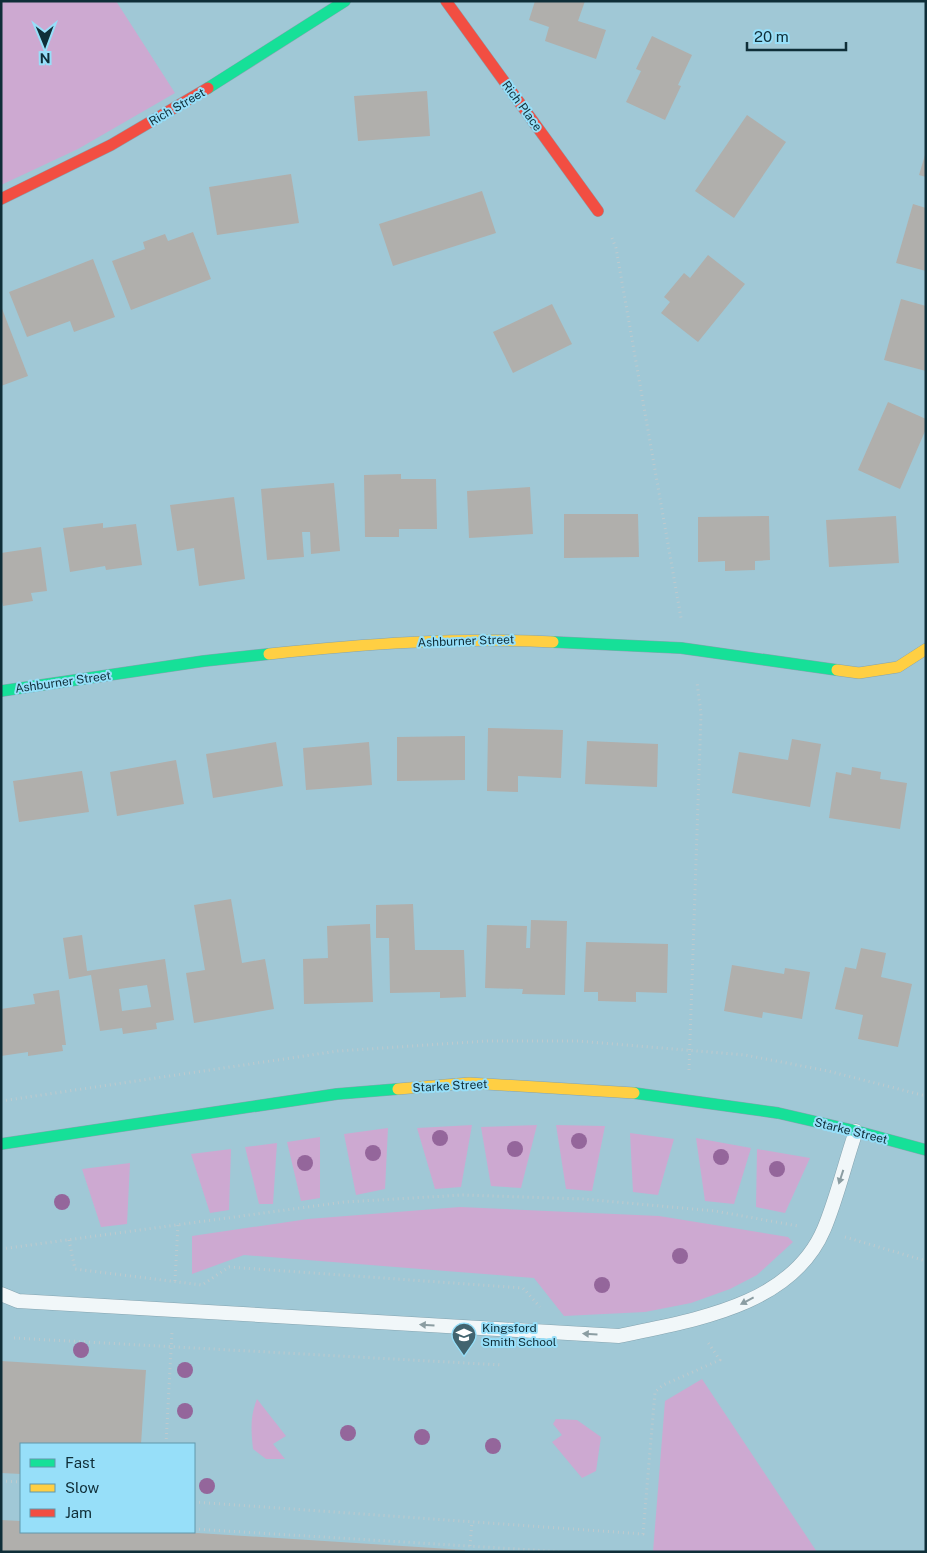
<svg xmlns="http://www.w3.org/2000/svg" width="927" height="1553" font-family="'Public Sans',sans-serif">
  <style>
    .green { fill: #cda9d1 }
    .building { fill: #b0afac; fill-rule: evenodd }
    .lines { fill: none; stroke-linecap: round; stroke-linejoin: round }
    .lane-casing { stroke: #85a4b0; stroke-width: 15 }
    .fast-casing { stroke: #85a4b0; stroke-width: 12 }
    .slow-casing { stroke: #85a4b0; stroke-width: 12 }
    .jam-casing { stroke: #85a4b0; stroke-width: 12 }
    .path { stroke: #becace; stroke-width: 3; stroke-dasharray: 1 4; stroke-linecap: butt }
    .lane { stroke: #f1f7f9; stroke-width: 14 }
    .fast { stroke: #16e098; stroke-width: 11 }
    .slow { stroke: #ffcf43; stroke-width: 11 }
    .jam { stroke: #f24e42; stroke-width: 11 }
    .tree { fill: #94669b }
    .oneway { fill: #8b9da2 }
    .labels { text-anchor: middle; dominant-baseline: central; stroke-width: 4; stroke-linejoin: round; paint-order: stroke }
    .street-label { font-size: 12px; fill: #0f2e38; stroke: #97dff9 }
    .poi-label { font-size: 12px; fill: #0f2e38; stroke: #97dff9; text-anchor: start }
  </style>
  <rect width="100%" height="100%" fill="#a0c8d6"/>
  <!-- green -->
  <g class="green">
    <polygon points="1,1 116,1 175,93 78,149 1,185"/>
    <polygon points="472,1125 461,1187 435,1189 417,1128"/>
    <polygon points="537,1125 521,1188 491,1186 481,1127"/>
    <polygon points="556,1125 605,1126 592,1191 566,1189"/>
    <polygon points="388,1128 385,1189 356,1195 344,1134"/>
    <polygon points="630,1133 674,1139 658,1195 633,1192"/>
    <polygon points="320,1137 320,1198 301,1201 287,1142"/>
    <polygon points="696,1138 751,1148 734,1204 705,1201"/>
    <polygon points="277,1143 273,1204 259,1204 245,1147"/>
    <polygon points="231,1149 229,1210 210,1213 191,1154"/>
    <polygon points="757,1149 810,1158 785,1213 756,1207"/>
    <polygon points="130,1163 127,1224 101,1227 82,1169"/>
    <polygon points="460,1207 659,1216 788,1237 793,1242 757,1275 730,1289 691,1303 645,1312 564,1316 534,1278 244,1255 192,1274 192,1236 308,1219"/>
    <polygon points="702,1379 817,1552 653,1552 665,1401"/>
    <path d="M257,1399L286,1436L273,1444L285,1459H266L253,1449C251,1431 250,1416 257,1399Z"/>
    <polygon points="556,1419 577,1420 601,1437 596,1471 582,1478 552,1442 562,1435 553,1424"/>
  </g>
  <!-- building -->
  <g class="building">
    <polygon points="535,1 585,1 578,21 606,30 596,59 545,41 549,27 529,20"/>
    <polygon points="652,36 692,55 678,85 681,86 665,120 626,102 641,71 636,69"/>
    <polygon points="427,91 430,136 358,141 354,96"/>
    <polygon points="747,115 786,142 734,218 695,191"/>
    <polygon points="925,155 926,155 926,177 919,175"/>
    <polygon points="291,174 299,223 217,235 209,187"/>
    <polygon points="482,191 496,233 393,266 379,224"/>
    <polygon points="913,204 926,208 926,271 896,263"/>
    <polygon points="193,232 211,279 131,310 112,261 145,249 143,242 165,234 168,241"/>
    <polygon points="708,255 745,284 698,342 661,313 670,302 664,297 684,273 690,278"/>
    <polygon points="93,259 115,317 74,332 70,321 27,337 9,292"/>
    <polygon points="901,299 926,306 926,371 884,360"/>
    <polygon points="552,304 572,344 513,373 493,332"/>
    <polygon points="1,306 28,376 1,386"/>
    <polygon points="888,402 926,419 926,429 900,489 858,470"/>
    <polygon points="401,474 401,479 436,479 437,529 399,529 399,537 365,537 364,475"/>
    <polygon points="334,483 340,551 311,554 310,532 302,532 304,557 267,560 261,489"/>
    <polygon points="530,487 533,534 469,538 467,491"/>
    <polygon points="234,497 245,579 199,586 194,548 177,551 170,505"/>
    <polygon points="564,514 638,514 639,557 564,558"/>
    <polygon points="769,516 770,560 755,561 755,570 725,571 725,561 698,562 698,517"/>
    <polygon points="896,516 899,563 829,567 826,520"/>
    <polygon points="103,523 103,528 136,524 142,565 106,570 105,566 70,572 63,528"/>
    <polygon points="41,547 47,591 31,593 33,601 3,606 1,598 1,553"/>
    <polygon points="488,728 563,730 561,778 518,776 518,792 487,791"/>
    <polygon points="465,736 465,780 397,781 397,737"/>
    <polygon points="792,739 821,744 810,807 732,793 739,752 788,760"/>
    <polygon points="587,741 658,744 657,787 585,784"/>
    <polygon points="276,742 283,786 213,798 206,754"/>
    <polygon points="369,742 372,785 306,790 303,748"/>
    <polygon points="176,760 184,804 117,816 110,772"/>
    <polygon points="852,767 881,772 880,779 907,783 900,829 829,818 836,772 851,775"/>
    <polygon points="82,771 89,812 19,822 13,781"/>
    <polygon points="231,899 242,963 265,959 274,1009 194,1023 186,973 205,970 194,905"/>
    <polygon points="413,904 415,950 464,950 466,997 440,998 440,992 390,993 389,938 376,938 376,905"/>
    <polygon points="531,920 567,921 565,995 522,994 523,989 485,988 487,925 527,926 526,948 530,948"/>
    <polygon points="370,924 373,1002 304,1004 303,959 328,958 327,926"/>
    <path d="M82,935L87,971L165,959L174,1020L156,1023L157,1029L123,1034L122,1028L100,1031L91,975L69,979L63,938ZM147,985L151,1007L122,1011L119,989Z"/>
    <polygon points="586,942 668,944 667,993 636,992 636,1002 598,1001 598,992 584,992"/>
    <polygon points="861,948 886,953 881,977 912,984 898,1047 858,1039 863,1015 835,1009 845,967 856,969"/>
    <polygon points="732,965 784,974 785,968 810,972 802,1019 763,1012 762,1018 724,1011"/>
    <polygon points="59,990 66,1045 62,1045 63,1051 28,1056 28,1052 1,1056 1,1009 35,1004 33,994"/>
    <polygon points="1,1361 146,1370 141,1444 21,1444 21,1474 1,1473"/>
    <polygon points="1,1520 21,1521 21,1532 182,1532 465,1550 465,1552 1,1552"/>
  </g>
  <g class="lines">
    <defs>
      <path id="lane" d="M1,1294L18,1301L619,1336C692,1320 791,1307 824,1229C837,1198 845,1163 856,1131"/>
      <g id="fast">
        <polyline points="208,88 345,1"/>
        <polyline points="553,642 681,648 837,670"/>
        <polyline points="1,691 204,661 269,654"/>
        <polyline points="634,1093 778,1113 856,1131 926,1150"/>
        <polyline points="1,1144 337,1094 398,1089"/>
      </g>
      <g id="slow">
        <path d="M269,654C363,644 458,637 553,642"/>
        <polyline points="837,670 859,673 898,667 926,649"/>
        <polyline points="398,1089 469,1083 634,1093"/>
      </g>
      <g id="jam">
        <polyline points="446,1 598,211"/>
        <polyline points="1,199 111,145 208,88"/>
      </g>
    </defs>
    <!-- lane casing -->
    <use href="#lane" class="lane-casing"/>
    <!-- fast casing -->
    <use href="#fast" class="fast-casing"/>
    <!-- slow casing -->
    <use href="#slow" class="slow-casing"/>
    <!-- jam casing -->
    <use href="#jam" class="jam-casing"/>
    <!-- path -->
    <g class="path">
      <polyline points="612,238 616,248 681,618"/>
      <polyline points="689,1070 701,714 697,682"/>
      <polyline points="1,1101 338,1051 487,1041 578,1041 745,1055 828,1071 926,1096"/>
      <polyline points="845,1237 926,1261"/>
      <polyline points="69,1240 75,1269 202,1285 229,1267 523,1288 540,1307"/>
      <polyline points="1,1249 344,1202 463,1195 583,1199 715,1211 798,1226"/>
      <polyline points="175,1281 178,1224"/>
      <polyline points="14,1338 502,1365"/>
      <polyline points="166,1444 172,1332"/>
      <polyline points="1,1481 21,1482"/>
      <polyline points="194,1502 643,1534 655,1392 663,1385 720,1360 707,1341"/>
      <polyline points="194,1529 565,1552"/>
      <polyline points="470,1546 472,1522"/>
      <polyline points="831,1552 831,1550"/>
    </g>
    <!-- lane -->
    <use href="#lane" class="lane"/>
    <!-- fast -->
    <use href="#fast" class="fast"/>
    <!-- slow -->
    <use href="#slow" class="slow"/>
    <!-- jam -->
    <use href="#jam" class="jam"/>
  </g>
  <!-- trees -->
  <g class="tree">
    <circle cx="440" cy="1138" r="8"/>
    <circle cx="579" cy="1141" r="8"/>
    <circle cx="515" cy="1149" r="8"/>
    <circle cx="373" cy="1153" r="8"/>
    <circle cx="721" cy="1157" r="8"/>
    <circle cx="305" cy="1163" r="8"/>
    <circle cx="777" cy="1169" r="8"/>
    <circle cx="62" cy="1202" r="8"/>
    <circle cx="680" cy="1256" r="8"/>
    <circle cx="602" cy="1285" r="8"/>
    <circle cx="81" cy="1350" r="8"/>
    <circle cx="185" cy="1370" r="8"/>
    <circle cx="185" cy="1411" r="8"/>
    <circle cx="348" cy="1433" r="8"/>
    <circle cx="422" cy="1437" r="8"/>
    <circle cx="493" cy="1446" r="8"/>
    <circle cx="207" cy="1486" r="8"/>
  </g>
  <!-- one-way arrows -->
  <defs><path id="oneway-solid" d="M-6-.8H1V-3.2L6.5 0L1 3.2V.8H-6Z" transform="scale(1.25)"/></defs>
  <g class="oneway">
    <use href="#oneway-solid" transform="translate(841 1177) rotate(108)"/>
    <use href="#oneway-solid" transform="translate(747 1301) rotate(152)"/>
    <use href="#oneway-solid" transform="translate(427 1325) rotate(-177)"/>
    <use href="#oneway-solid" transform="translate(590 1334) rotate(-177)"/>
  </g>
  <!-- icons -->
  <defs>
    <symbol id="school-pin" viewBox="-11 -11 22 30"><path d="M0 17L-7.5 6A9.5 9.5 0 1 1 7.5 6Z" fill="#42646f" stroke="#97dff9"/><path d="M0-5L7-2L0 1L-7-2ZM-4 1L0 2.5L4 1V4Q0 6-4 4Z" fill="#fff"/></symbol>
  </defs>
  <g fill-rule="evenodd">
    <use href="#school-pin" x="450" y="1321" width="28" height="38"/>
  </g>
  <g class="labels">
    <!-- street labels -->
    <g class="street-label">
      <text transform="translate(522 106) rotate(54)">Rich Place</text>
      <text transform="translate(177 107) rotate(-30)">Rich Street</text>
      <text transform="translate(466 641) rotate(-2)">Ashburner Street</text>
      <text transform="translate(63 682) rotate(-8)">Ashburner Street</text>
      <text transform="translate(450 1086) rotate(-3)">Starke Street</text>
      <text transform="translate(851 1131) rotate(14)">Starke Street</text>
    </g>
    <!-- poi labels -->
    <g class="poi-label">
      <text x="482" y="1328">Kingsford<tspan x="482" dy="14">Smith School</tspan></text>
    </g>
  </g>
  <!-- border -->
  <rect width="927" height="1553" fill="none" stroke="#0f2e38" stroke-width="5"/>
  <!-- legend -->
  <rect x="20" y="1443" width="175" height="90" fill="#97dff9" stroke="#6198ac"/>
  <rect x="30" y="1459" width="25" height="8" fill="#16e098" stroke="#6198ac"/>
  <text x="65" y="1468" font-size="15" fill="#0f2e38">Fast</text>
  <rect x="30" y="1484" width="25" height="8" fill="#ffcf43" stroke="#6198ac"/>
  <text x="65" y="1493" font-size="15" fill="#0f2e38">Slow</text>
  <rect x="30" y="1509" width="25" height="8" fill="#f24e42" stroke="#6198ac"/>
  <text x="65" y="1518" font-size="15" fill="#0f2e38">Jam</text>
  <!-- north arrow -->
  <g transform="translate(45 45) rotate(179)" stroke="#97dff9" stroke-width="4" paint-order="stroke">
  <path d="M0-4L9 19L0 12L-9 19Z" fill="#0f2e38"/>
  <text y="-8" font-size="14" font-weight="bold" text-anchor="middle" fill="#0f2e38">N</text>
  </g>
  <!-- scale -->
  <path d="M747 42v8h99v-8" fill="none" stroke="#0f2e38" stroke-width="2.5"/>
  <text x="754" y="42" font-size="15" fill="#0f2e38" stroke="#97dff9" stroke-width="4" paint-order="stroke">20 m</text>
</svg>
